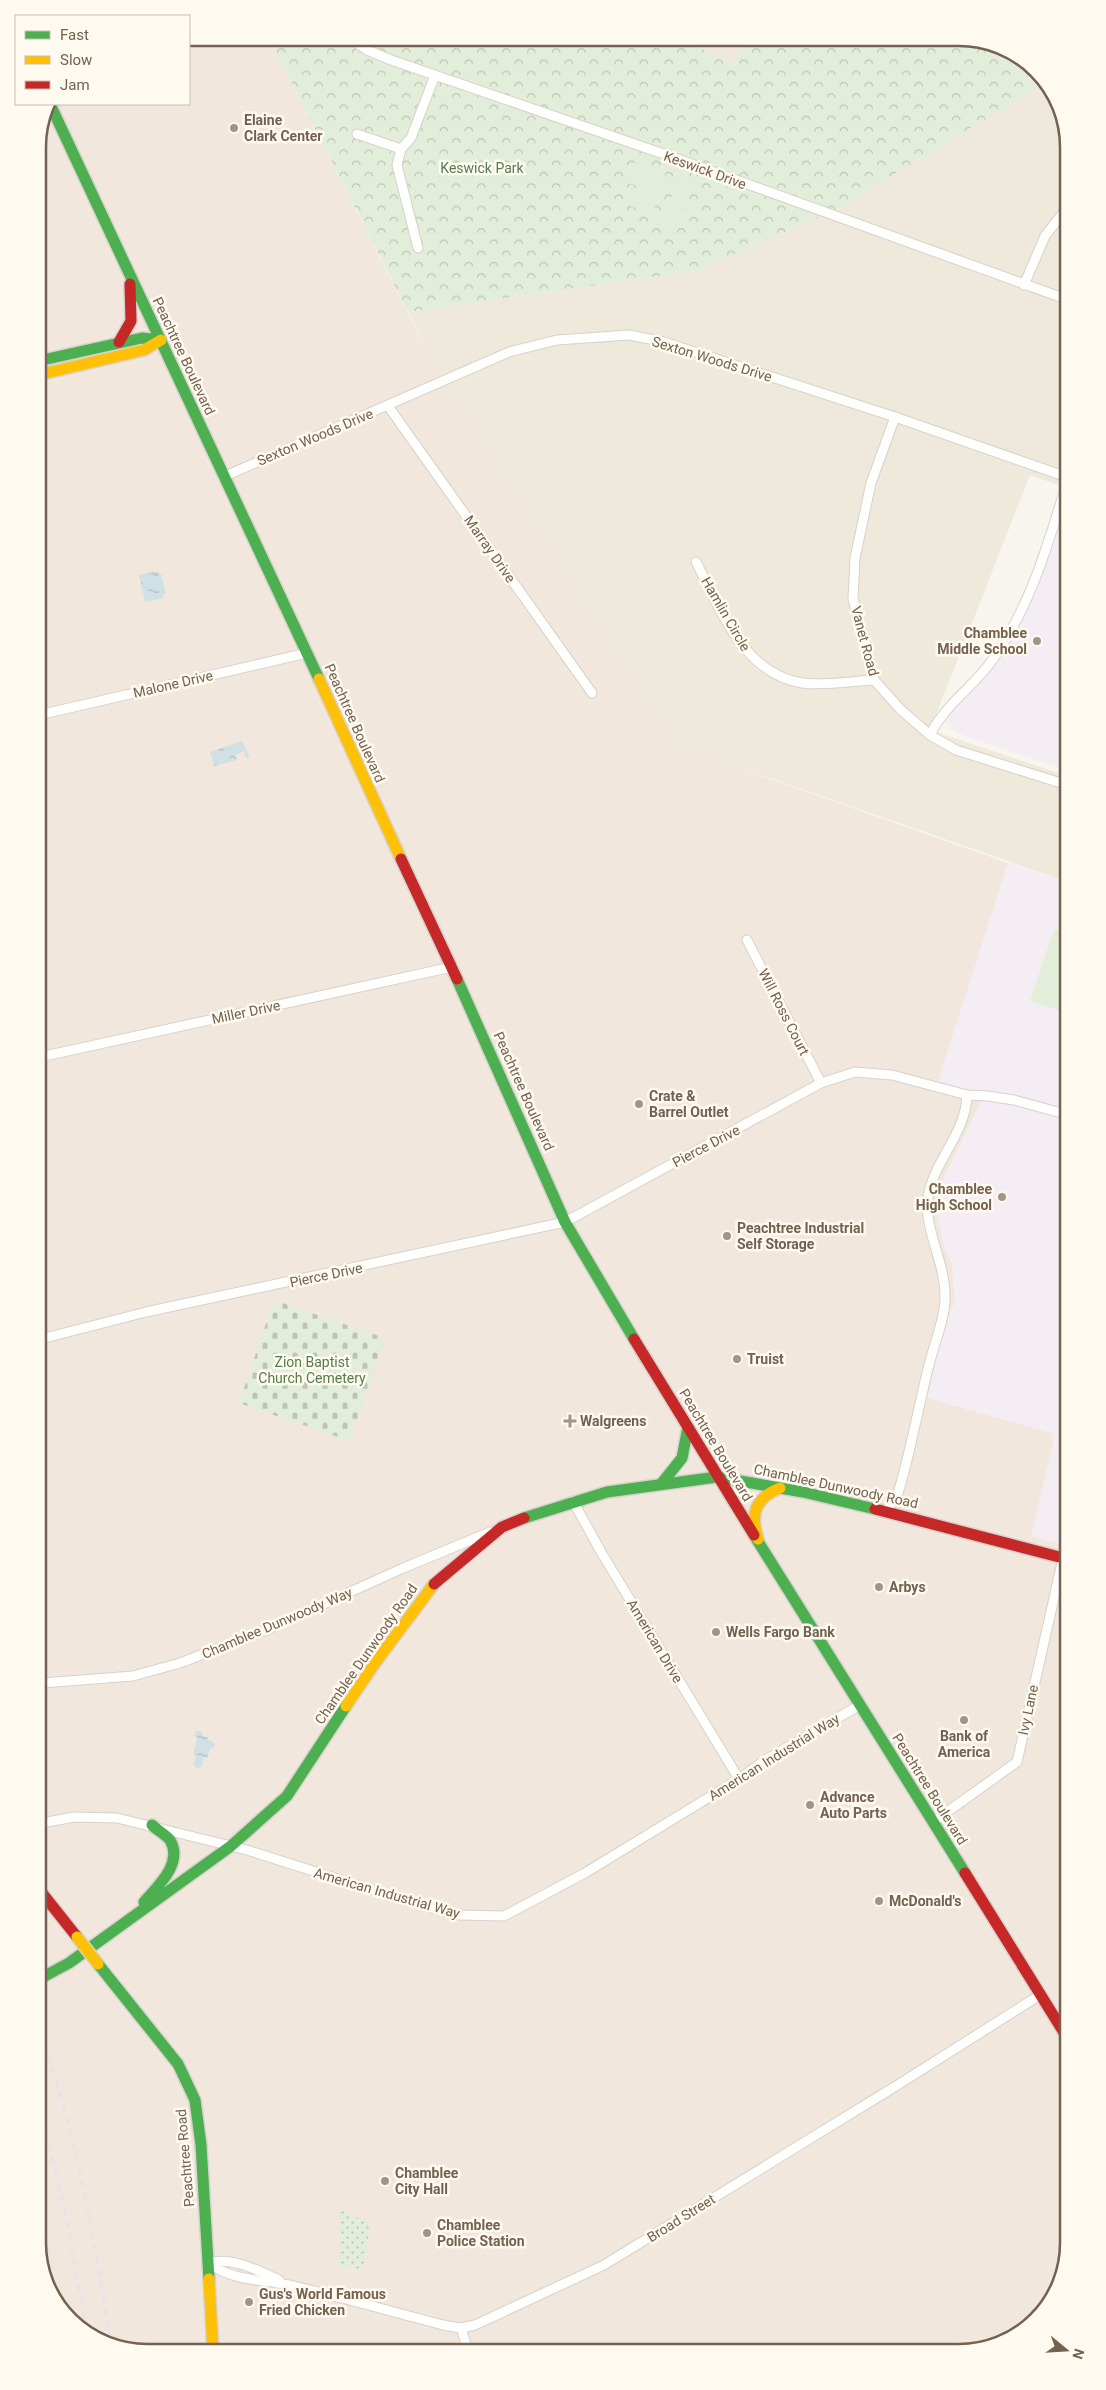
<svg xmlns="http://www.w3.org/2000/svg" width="1106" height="2390" font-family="Roboto,sans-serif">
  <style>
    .residential { fill: #efe9dc }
    .commercial { fill: #f1e7dd }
    .education { fill: #f5edf4 }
    .grass { fill: url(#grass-dots) }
    .cemetery { fill: url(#cemetery-stones) }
    .park { fill: url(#park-crowns) }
    .pitch { fill: #e3eeda }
    .water { fill: url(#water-ripples) }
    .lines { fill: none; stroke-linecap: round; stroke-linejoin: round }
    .street-casing { stroke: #d6d2cc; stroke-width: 11 }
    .fast-casing { stroke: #d7d2cc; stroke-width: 14 }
    .slow-casing { stroke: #d7d2cc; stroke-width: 14 }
    .jam-casing { stroke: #d7d2cc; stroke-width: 14 }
    .street { stroke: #fefefc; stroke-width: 9 }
    .fast { stroke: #4caf50; stroke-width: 11 }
    .slow { stroke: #ffc107; stroke-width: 11 }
    .jam { stroke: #c62828; stroke-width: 11 }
    .rail { stroke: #e6e4e6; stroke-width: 3; stroke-dasharray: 8 5; stroke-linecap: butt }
    .slow-bridge-casing { stroke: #d7d2cc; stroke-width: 14; stroke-linecap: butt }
    .slow-bridge { stroke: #ffc107; stroke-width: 11 }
    .poi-dot { fill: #a29587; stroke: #fefaf0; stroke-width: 2 }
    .labels { text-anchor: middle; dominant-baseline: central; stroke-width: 5; stroke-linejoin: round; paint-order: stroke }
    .poi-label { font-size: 14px; font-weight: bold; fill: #74614f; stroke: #fefaf0; text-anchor: start }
    .park-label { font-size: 14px; fill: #547e4b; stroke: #fefaf0 }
    .street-label { font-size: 14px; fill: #74614f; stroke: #fefaf0 }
    .rim { fill: none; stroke: #74614f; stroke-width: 2.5 }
  </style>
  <defs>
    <pattern id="grass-dots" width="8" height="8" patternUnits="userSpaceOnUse" patternTransform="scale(1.25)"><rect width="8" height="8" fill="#e3eeda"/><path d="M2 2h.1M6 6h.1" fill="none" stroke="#bdc4b3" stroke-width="1.8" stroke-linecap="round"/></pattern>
    <pattern id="cemetery-stones" width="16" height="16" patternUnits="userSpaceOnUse" patternTransform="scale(1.25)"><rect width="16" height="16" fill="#e3eeda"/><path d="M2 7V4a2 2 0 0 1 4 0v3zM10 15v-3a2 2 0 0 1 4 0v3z" fill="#bdc4b3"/></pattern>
    <pattern id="park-crowns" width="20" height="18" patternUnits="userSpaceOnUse" patternTransform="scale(1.25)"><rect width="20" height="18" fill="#e3eeda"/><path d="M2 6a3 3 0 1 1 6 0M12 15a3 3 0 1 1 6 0" fill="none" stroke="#bdc4b3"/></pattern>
    <pattern id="water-ripples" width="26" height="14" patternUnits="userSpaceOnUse" patternTransform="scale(1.25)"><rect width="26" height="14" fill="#d0e1e6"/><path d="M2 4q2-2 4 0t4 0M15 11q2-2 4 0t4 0" fill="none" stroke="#adbabd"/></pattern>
  </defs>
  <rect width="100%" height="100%" fill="#f7f5ee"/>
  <!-- residential -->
  <g class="residential">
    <polygon points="680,38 747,38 736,65"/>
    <polygon points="1043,85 1063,112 1064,487 1030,475 930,730 1064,775 1065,881 672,744 439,375 408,312 695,271 835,210"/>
  </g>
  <!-- commercial -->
  <polygon class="commercial" points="189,38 269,38 439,375 672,744 1008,863 991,920 967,1095 982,1101 941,1184 937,1210 943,1243 952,1264 955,1302 945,1324 1051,1433 1054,1440 1033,1536 1067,1546 1068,2243 1046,2309 994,2347 140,2352 80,2330 43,2278 38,141 48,104 189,104"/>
  <!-- education -->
  <g class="education">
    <polygon points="1064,520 1064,769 965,736 951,729 945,720 974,689 1020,627"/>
    <polygon points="1008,863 1065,881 1067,1546 1033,1536 1031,1534 1053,1445 1051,1433 927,1398 945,1324 955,1302 952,1264 943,1243 937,1210 941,1184 981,1101 936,1087"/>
  </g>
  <!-- grass -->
  <polygon class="grass" points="339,2208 370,2224 363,2271 354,2267 340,2267"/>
  <!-- cemetery -->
  <polygon class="cemetery" points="274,1300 385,1338 350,1441 239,1403"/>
  <!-- park -->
  <polygon class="park" points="269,38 680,38 736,65 747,38 966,38 1025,60 1043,85 835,210 695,271 408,312"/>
  <!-- pitch -->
  <g class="pitch">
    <polygon points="632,162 666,175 659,193 625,182"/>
    <polygon points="679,175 695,181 679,226 663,221"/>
    <polygon points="627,187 658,197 652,214 622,203"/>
    <polygon points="1054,929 1065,932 1065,1012 1030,1001"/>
  </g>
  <!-- water -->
  <g class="water">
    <polygon points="158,571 159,574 161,574 166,594 163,595 163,598 145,602 139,575"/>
    <polygon points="242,741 250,758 246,758 244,751 235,755 237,760 214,766 210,752"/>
    <polygon points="196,1731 201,1731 203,1736 208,1737 207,1740 212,1741 215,1744 213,1748 210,1750 207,1758 204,1757 202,1765 198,1769 193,1765 196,1756 193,1755 197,1739 194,1735"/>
  </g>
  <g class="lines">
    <defs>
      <g id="street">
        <polyline points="349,38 367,50 391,60 678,159 1063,298"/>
        <polyline points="357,134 401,149"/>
        <polyline points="418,248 397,165 401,149 411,138 435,75"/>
        <polyline points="1024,285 1045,236 1063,213"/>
        <polyline points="388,406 592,693"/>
        <polyline points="895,417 871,483 855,558 853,599 874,680 901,710 930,735 956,750 1064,784"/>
        <polyline points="223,477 509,352 557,340 629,335 664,342 895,417 1064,476"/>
        <path d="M696,562C720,608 743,674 802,683C821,686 854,681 874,680"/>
        <polyline points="39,715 307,653"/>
        <path d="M930,735C945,704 974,687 993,659C1029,608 1046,551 1064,492"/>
        <polyline points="747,940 821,1083"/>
        <polyline points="40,1057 452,967"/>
        <polyline points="41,1339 146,1312 565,1222 821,1083 855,1072 892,1075 967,1095 988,1096 1014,1100 1065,1114"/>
        <polyline points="573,1501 601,1552 739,1779"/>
        <path d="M886,1511L898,1493L901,1483C912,1444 919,1404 929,1365C934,1344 945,1319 945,1298C946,1263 923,1228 928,1197C934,1160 966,1134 967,1095"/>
        <polyline points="42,1683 133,1676 180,1663 264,1631 401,1569 490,1532"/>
        <polyline points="933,1822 1017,1762 1063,1558"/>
        <polyline points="42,1823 74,1817 117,1818 247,1850 420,1905 459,1915 504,1916 585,1873 739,1779 767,1759 860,1705"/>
        <path d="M209,2263C233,2282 265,2279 294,2286C344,2298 393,2312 443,2325L461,2328L475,2325L604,2265L896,2086L1040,1995"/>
        <path d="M209,2263C231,2256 259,2271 279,2280"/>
        <polyline points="461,2328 468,2350"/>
      </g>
      <g id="fast">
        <polyline points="50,104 319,679"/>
        <polyline points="38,361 142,338 161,340"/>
        <polyline points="457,979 565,1222 634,1339"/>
        <polyline points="662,1483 682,1458 688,1427"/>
        <polyline points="524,1518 607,1492 717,1477 803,1492 875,1509"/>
        <polyline points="754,1535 965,1873"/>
        <path d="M144,1902C157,1887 184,1863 170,1840C166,1835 157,1830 152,1825"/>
        <polyline points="98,1964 178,2064 195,2100 201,2145 209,2279"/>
        <polyline points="43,1977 69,1963 231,1846 287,1796 346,1706"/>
      </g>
      <g id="slow">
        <polyline points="38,375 144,350 161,340"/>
        <polyline points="319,679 401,859"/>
        <path d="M758,1539C750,1514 755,1498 780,1488"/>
        <polyline points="346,1706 375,1663 434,1584"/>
        <polyline points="209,2279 213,2352"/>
      </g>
      <g id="jam">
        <polyline points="119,342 131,321 130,284"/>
        <polyline points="401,859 457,979"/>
        <polyline points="634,1339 754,1535"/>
        <polyline points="875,1509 1067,1559"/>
        <polyline points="434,1584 502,1527 524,1518"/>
        <polyline points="965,1873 1068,2039"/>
        <polyline points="42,1893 77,1937"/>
      </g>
    </defs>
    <!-- street casing -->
    <use href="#street" class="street-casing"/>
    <!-- fast casing -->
    <use href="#fast" class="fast-casing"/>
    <!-- slow casing -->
    <use href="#slow" class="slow-casing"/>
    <!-- jam casing -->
    <use href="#jam" class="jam-casing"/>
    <!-- street -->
    <use href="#street" class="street"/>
    <!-- fast -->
    <use href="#fast" class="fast"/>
    <!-- slow -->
    <use href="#slow" class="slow"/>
    <!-- jam -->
    <use href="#jam" class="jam"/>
    <!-- rail -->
    <g class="rail">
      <path d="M43,2042C77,2137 95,2241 110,2341"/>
      <polyline points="43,2119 65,2212 87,2332"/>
      <polyline points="43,2221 55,2295"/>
    </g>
    <defs>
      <polyline id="slow-bridge" points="77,1937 98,1964"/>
    </defs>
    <!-- slow-bridge casing -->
    <use href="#slow-bridge" class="slow-bridge-casing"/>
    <!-- slow-bridge -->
    <use href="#slow-bridge" class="slow-bridge"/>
  </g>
  <!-- markers -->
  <g class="poi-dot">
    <circle cx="234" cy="128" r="5"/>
    <circle cx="1037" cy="641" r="5"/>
    <circle cx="639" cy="1104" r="5"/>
    <circle cx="1002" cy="1197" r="5"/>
    <circle cx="727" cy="1236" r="5"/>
    <circle cx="737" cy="1359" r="5"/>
    <path d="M567.5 1413.5h5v5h5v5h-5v5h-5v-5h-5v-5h5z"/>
    <circle cx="879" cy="1587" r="5"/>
    <circle cx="716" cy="1632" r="5"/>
    <circle cx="964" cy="1720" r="5"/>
    <circle cx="810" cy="1805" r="5"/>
    <circle cx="879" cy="1901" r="5"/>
    <circle cx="385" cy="2181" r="5"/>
    <circle cx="427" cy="2233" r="5"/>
    <circle cx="249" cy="2302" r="5"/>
  </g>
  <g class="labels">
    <!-- poi labels -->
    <g class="poi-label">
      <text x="244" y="120">Elaine<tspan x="244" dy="16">Clark Center</tspan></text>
      <text x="1027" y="633" text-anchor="end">Chamblee<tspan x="1027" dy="16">Middle School</tspan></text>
      <text x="649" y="1096">Crate &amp;<tspan x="649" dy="16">Barrel Outlet</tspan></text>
      <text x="992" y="1189" text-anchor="end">Chamblee<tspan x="992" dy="16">High School</tspan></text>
      <text x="737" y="1228">Peachtree Industrial<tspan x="737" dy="16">Self Storage</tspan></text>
      <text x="747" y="1359">Truist</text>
      <text x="580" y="1421">Walgreens</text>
      <text x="889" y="1587">Arbys</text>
      <text x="726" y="1632">Wells Fargo Bank</text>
      <text x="964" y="1736" text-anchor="middle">Bank of<tspan x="964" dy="16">America</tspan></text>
      <text x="820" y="1797">Advance<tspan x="820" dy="16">Auto Parts</tspan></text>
      <text x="889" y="1901">McDonald's</text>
      <text x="395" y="2173">Chamblee<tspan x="395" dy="16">City Hall</tspan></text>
      <text x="437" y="2225">Chamblee<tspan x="437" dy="16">Police Station</tspan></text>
      <text x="259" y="2294">Gus's World Famous<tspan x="259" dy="16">Fried Chicken</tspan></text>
    </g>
    <!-- park labels -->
    <g class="park-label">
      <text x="482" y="168">Keswick Park</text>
      <text x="312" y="1362">Zion Baptist<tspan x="312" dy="16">Church Cemetery</tspan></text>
    </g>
    <!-- street labels -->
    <g class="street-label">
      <text transform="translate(705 170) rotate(20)">Keswick Drive</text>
      <text transform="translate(184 356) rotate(65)">Peachtree Boulevard</text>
      <text transform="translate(712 359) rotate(17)">Sexton Woods Drive</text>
      <text transform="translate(315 437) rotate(-23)">Sexton Woods Drive</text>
      <text transform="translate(490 549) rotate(55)">Marray Drive</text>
      <text transform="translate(726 614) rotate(60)">Hamlin Circle</text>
      <text transform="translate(865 641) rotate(75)">Vanet Road</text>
      <text transform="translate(173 684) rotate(-13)">Malone Drive</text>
      <text transform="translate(355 723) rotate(66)">Peachtree Boulevard</text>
      <text transform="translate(246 1012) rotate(-12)">Miller Drive</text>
      <text transform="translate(784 1012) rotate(63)">Will Ross Court</text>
      <text transform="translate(524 1091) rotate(66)">Peachtree Boulevard</text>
      <text transform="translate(706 1146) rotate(-28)">Pierce Drive</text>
      <text transform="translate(326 1275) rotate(-12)">Pierce Drive</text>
      <text transform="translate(716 1445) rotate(59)">Peachtree Boulevard</text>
      <text transform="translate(836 1486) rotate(12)">Chamblee Dunwoody Road</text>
      <text transform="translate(277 1623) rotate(-23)">Chamblee Dunwoody Way</text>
      <text transform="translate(655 1641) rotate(59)">American Drive</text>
      <text transform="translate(366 1654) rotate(-55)">Chamblee Dunwoody Road</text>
      <text transform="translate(1028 1710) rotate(-78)">Ivy Lane</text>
      <text transform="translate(774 1757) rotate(-32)">American Industrial Way</text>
      <text transform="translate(930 1789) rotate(58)">Peachtree Boulevard</text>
      <text transform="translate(387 1893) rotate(16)">American Industrial Way</text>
      <text transform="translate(185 2158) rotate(-95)">Peachtree Road</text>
      <text transform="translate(681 2218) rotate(-32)">Broad Street</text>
    </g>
  </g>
  <!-- crop -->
  <path d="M0 0H1106V2390H0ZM147 46H959A101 101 0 0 1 1060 147V2243A101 101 0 0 1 959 2344H147A101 101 0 0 1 46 2243V147A101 101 0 0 1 147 46Z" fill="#fefaf0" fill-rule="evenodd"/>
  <path class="rim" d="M147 46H959A101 101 0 0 1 1060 147V2243A101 101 0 0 1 959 2344H147A101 101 0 0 1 46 2243V147A101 101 0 0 1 147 46Z"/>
  <!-- legend -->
  <rect x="15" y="15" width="175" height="90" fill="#fefaf0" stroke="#c7bdb0"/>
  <rect x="25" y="31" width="25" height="8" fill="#4caf50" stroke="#c7bdb0"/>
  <text x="60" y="40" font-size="15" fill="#74614f">Fast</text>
  <rect x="25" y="56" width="25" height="8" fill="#ffc107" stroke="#c7bdb0"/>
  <text x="60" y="65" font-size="15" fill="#74614f">Slow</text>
  <rect x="25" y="81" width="25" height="8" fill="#c62828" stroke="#c7bdb0"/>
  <text x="60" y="90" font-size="15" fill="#74614f">Jam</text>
  <!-- north arrow -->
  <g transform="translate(1066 2350) rotate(108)" stroke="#fefaf0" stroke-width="4" paint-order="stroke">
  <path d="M0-4L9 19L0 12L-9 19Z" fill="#74614f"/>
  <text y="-8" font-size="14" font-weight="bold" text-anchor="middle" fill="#74614f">N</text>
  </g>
</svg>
